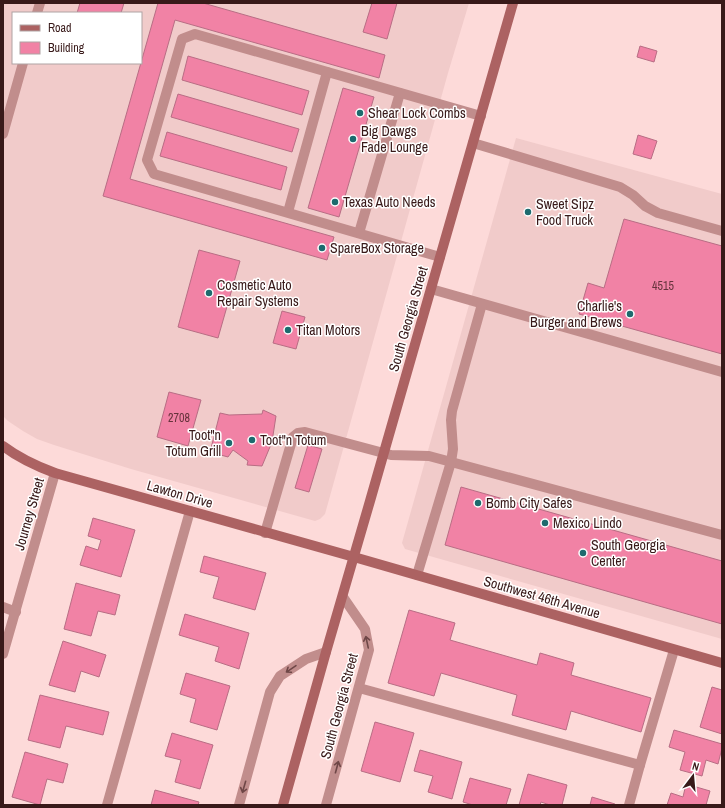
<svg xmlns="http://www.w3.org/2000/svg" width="725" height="808" font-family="'Archivo Narrow',sans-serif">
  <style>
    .built { fill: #f1cbca; fill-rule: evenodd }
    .building { fill: #f182a5; stroke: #b86d84 }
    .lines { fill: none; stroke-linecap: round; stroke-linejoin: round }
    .lane { stroke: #c18d8c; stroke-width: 10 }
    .street { stroke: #c18d8c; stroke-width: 10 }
    .secondary { stroke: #ac6262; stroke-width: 10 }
    .oneway { stroke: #6f4747 }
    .poi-dot { fill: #1d6a6e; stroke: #fff; stroke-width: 1.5 }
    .labels { text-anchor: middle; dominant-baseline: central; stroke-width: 3; stroke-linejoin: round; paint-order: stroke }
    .number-label { font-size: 12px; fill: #66333c }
    .poi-label { font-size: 14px; fill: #381919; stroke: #fff; text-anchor: start }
    .street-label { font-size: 14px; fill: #381919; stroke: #fff }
  </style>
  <rect width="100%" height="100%" fill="#fddad9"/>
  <!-- built -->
  <g class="built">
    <path d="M3,3H469L448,73L325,514L320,519L315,521L131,469L54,445L37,439L23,431L8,421L3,416ZM13,13H141V63H13Z"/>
    <polygon points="516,138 722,194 722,639 405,549 402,543"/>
  </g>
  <!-- building -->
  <g class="building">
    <polygon points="80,3 124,3 121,13 77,13"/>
    <polygon points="158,3 203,3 385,55 379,78 175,20 130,179 334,237 327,260 103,196"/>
    <polygon points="372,3 397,3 387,39 363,32"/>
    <polygon points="640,46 657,51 654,62 637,57"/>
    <polygon points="188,56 309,91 302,115 182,80"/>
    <polygon points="343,88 374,97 339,217 308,208"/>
    <polygon points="178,94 299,129 292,152 171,117"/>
    <polygon points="167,132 287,167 281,190 160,156"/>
    <polygon points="638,135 657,141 651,159 633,154"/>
    <polygon points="624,219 722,246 722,354 579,314 588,283 604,288"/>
    <polygon points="199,250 240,261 218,338 178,327"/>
    <polygon points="282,311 305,317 296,349 273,343"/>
    <polygon points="169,392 201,400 188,446 157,437"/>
    <polygon points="263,410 276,416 272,442 262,466 247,465 248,461 233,450 228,457 210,452 220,413 229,415 262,414"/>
    <polygon points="308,445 322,449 309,492 295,488"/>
    <polygon points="461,487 722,561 722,624 445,545"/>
    <polygon points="93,518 135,530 121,577 80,565 86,546 98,550 101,540 88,536"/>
    <polygon points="204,556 266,573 255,610 213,598 219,577 200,572"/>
    <polygon points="76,583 120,595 115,615 98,611 91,636 64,629"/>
    <polygon points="409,610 455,623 450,640 537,665 540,653 574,663 571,675 651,698 641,732 571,711 566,730 512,715 517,695 441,673 434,696 388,683"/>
    <polygon points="185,614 249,633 239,669 215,661 219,647 179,635"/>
    <polygon points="63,641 106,655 99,677 81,671 75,692 49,685"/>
    <polygon points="186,673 230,686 217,730 190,722 196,699 180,694"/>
    <polygon points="712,687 722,690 722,734 700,727"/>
    <polygon points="40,695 109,712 103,735 66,726 60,748 28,740"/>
    <polygon points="375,722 414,733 400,782 361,771"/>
    <polygon points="674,730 722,744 722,748 718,764 706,760 702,776 680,770 685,752 669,747"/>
    <polygon points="172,733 213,745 200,789 175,782 181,760 165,756"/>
    <polygon points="420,750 462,762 452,799 428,792 433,776 414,771"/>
    <polygon points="25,752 68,764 63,783 47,779 40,805 12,797"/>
    <polygon points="528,774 567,785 562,805 550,805 541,802 540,805 519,805"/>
    <polygon points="470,778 511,789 506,805 473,805 463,802"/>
    <polygon points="686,784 710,791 706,805 667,805 671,793 683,797"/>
    <polygon points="155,790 199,802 198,805 151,805"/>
    <polygon points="592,797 615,804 614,805 590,805"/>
  </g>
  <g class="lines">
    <!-- lane -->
    <g class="lane">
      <polyline points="37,13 40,3"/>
      <polyline points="3,134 23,63"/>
      <polyline points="473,143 620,187 633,195 645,206 658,213 722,231"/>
      <polyline points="288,212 327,72"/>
      <polyline points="359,233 400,93"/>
      <polyline points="440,257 154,174 147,160 182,39 195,34 481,116"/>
      <polyline points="431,289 722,372"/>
      <polyline points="265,533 293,437 298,433 305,432 391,455 429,456 722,535"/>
      <polyline points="417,575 451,462 453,449 451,420 452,411 482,304"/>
      <polyline points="3,607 16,612"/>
      <polyline points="359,688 640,765 629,805"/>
      <polyline points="640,765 674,650"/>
      <polyline points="107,805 190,511"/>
    </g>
    <!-- street -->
    <g class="street">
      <polyline points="3,654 55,473"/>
      <polyline points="239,805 270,692 280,676 306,659 326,652"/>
      <polyline points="326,805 369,650 365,629 343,597"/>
    </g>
    <!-- secondary -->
    <g class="secondary">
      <path d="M3,446C19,458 36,466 55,473L354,557L722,663"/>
      <polyline points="283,805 326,652 370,501 513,3"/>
    </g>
  </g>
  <!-- one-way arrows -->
  <defs><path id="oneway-shaft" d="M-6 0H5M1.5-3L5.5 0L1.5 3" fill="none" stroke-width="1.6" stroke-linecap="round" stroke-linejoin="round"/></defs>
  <g class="oneway">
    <use href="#oneway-shaft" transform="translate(367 642) rotate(-102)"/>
    <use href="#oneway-shaft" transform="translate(291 669) rotate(146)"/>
    <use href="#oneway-shaft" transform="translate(337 767) rotate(-75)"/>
    <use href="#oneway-shaft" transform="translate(244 787) rotate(106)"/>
  </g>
  <!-- markers -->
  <g class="poi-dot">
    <circle cx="360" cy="113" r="4"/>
    <circle cx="353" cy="139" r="4"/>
    <circle cx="335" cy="202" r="4"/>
    <circle cx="528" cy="212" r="4"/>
    <circle cx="322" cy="248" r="4"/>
    <circle cx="209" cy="293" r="4"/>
    <circle cx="630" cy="314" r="4"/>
    <circle cx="288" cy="330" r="4"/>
    <circle cx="252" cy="440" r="4"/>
    <circle cx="229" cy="443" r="4"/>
    <circle cx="478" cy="503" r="4"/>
    <circle cx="545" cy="523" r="4"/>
    <circle cx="583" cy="553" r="4"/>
  </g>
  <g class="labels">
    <!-- number labels -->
    <g class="number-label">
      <text x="663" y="286">4515</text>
      <text x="179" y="418">2708</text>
    </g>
    <!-- poi labels -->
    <g class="poi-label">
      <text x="368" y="113">Shear Lock Combs</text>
      <text x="361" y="131">Big Dawgs<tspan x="361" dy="16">Fade Lounge</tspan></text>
      <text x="343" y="202">Texas Auto Needs</text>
      <text x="536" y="204">Sweet Sipz<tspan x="536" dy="16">Food Truck</tspan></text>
      <text x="330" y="248">SpareBox Storage</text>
      <text x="217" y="285">Cosmetic Auto<tspan x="217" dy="16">Repair Systems</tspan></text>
      <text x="622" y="306" text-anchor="end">Charlie's<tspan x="622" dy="16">Burger and Brews</tspan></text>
      <text x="296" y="330">Titan Motors</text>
      <text x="221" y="435" text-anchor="end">Toot"n<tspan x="221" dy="16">Totum Grill</tspan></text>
      <text x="260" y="440">Toot"n Totum</text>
      <text x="486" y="503">Bomb City Safes</text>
      <text x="553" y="523">Mexico Lindo</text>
      <text x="591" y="545">South Georgia<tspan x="591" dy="16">Center</tspan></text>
    </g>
    <!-- street labels -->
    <g class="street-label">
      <text transform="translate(408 319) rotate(-74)">South Georgia Street</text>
      <text transform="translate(180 494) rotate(16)">Lawton Drive</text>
      <text transform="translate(29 514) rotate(-74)">Journey Street</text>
      <text transform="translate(542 597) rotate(16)">Southwest 46th Avenue</text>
      <text transform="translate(339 706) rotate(-75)">South Georgia Street</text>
    </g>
  </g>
  <!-- border -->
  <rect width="725" height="808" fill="none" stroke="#381919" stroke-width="8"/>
  <!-- legend -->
  <rect x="12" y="12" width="130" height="52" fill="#ffffff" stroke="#afa3a3"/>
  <rect x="20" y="25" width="20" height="6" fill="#ac6262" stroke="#afa3a3"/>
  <text x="48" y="32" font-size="12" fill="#381919">Road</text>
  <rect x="20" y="42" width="20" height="12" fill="#f182a5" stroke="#afa3a3"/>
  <text x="48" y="52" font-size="12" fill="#381919">Building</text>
  <!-- north arrow -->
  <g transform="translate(693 776) rotate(16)" stroke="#ffffff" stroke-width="3" paint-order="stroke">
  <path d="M0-3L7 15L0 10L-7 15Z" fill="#381919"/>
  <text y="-6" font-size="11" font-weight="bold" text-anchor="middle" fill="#381919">N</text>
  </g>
</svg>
